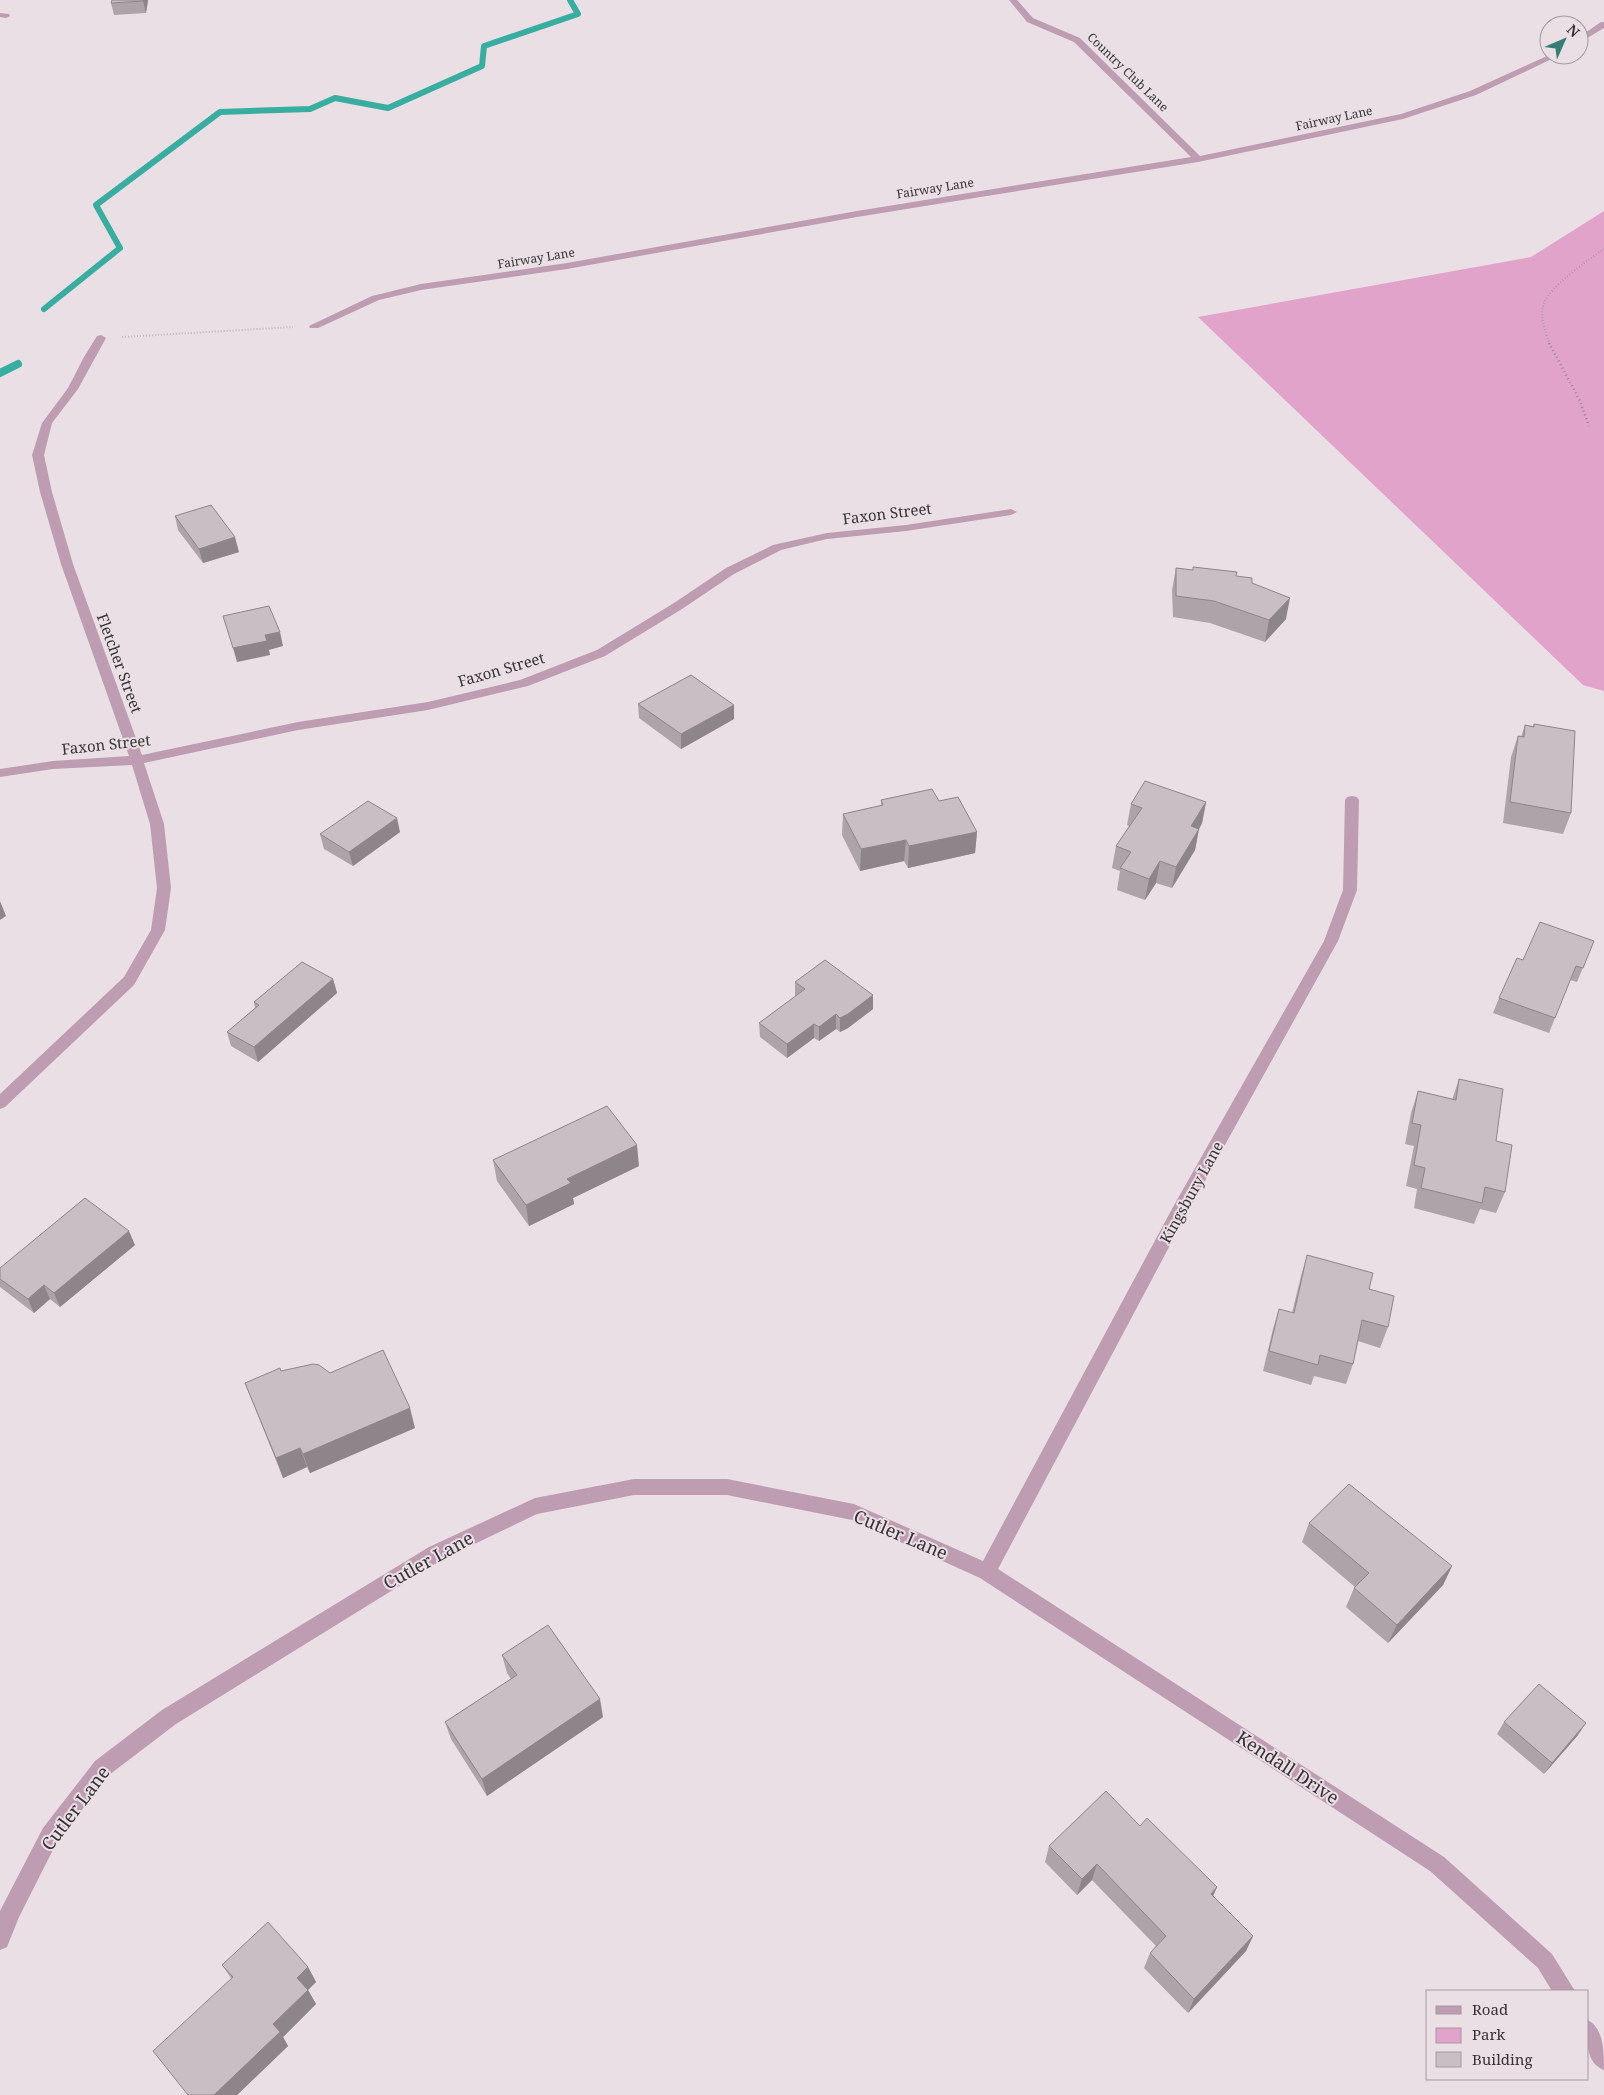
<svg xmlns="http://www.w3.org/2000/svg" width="1604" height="2095" font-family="'Noto Serif',serif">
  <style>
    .green { fill: #e2a3cb }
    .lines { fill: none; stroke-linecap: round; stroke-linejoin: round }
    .stream-far1 { stroke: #38aea0; stroke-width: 6 }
    .stream { stroke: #38aea0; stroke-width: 8 }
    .path-far1 { stroke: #928a8f; stroke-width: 2; stroke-dasharray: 0.5 2.5; stroke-linecap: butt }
    .path { stroke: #928a8f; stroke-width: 2.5; stroke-dasharray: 1 3; stroke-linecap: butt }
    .lane { fill: #be9db2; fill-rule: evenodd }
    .street { fill: #be9db2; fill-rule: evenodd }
    .wall { fill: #ada3a9 }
    .shaded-wall { fill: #8d8589 }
    .building { fill: #c9bec4; stroke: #8d8589 }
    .labels { text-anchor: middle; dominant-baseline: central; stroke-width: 4; stroke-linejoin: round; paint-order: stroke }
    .far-street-label { font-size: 12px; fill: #363235; stroke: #eadfe5 }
    .street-label { font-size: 15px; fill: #363235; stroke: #eadfe5 }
    .near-street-label { font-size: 18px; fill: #363235; stroke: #eadfe5 }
  </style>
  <rect width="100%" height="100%" fill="#eadfe5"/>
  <!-- green -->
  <polygon class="green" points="1604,211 1604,691 1583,685 1198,317 1531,257"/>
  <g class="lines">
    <!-- stream-far1 -->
    <polyline class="stream-far1" points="44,309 120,248 96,205 220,112 310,109 335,98 388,108 482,66 484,46 578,14 570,0"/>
    <!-- stream -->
    <polyline class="stream" points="0,373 18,364"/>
    <!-- path-far1 -->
    <g class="path-far1">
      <polyline points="122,337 293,327"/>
      <path d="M1550,344C1545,332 1539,316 1544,303C1550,287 1589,259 1604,249"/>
    </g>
    <!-- path -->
    <polyline class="path" points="1549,343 1580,401 1589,426"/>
    <!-- lane -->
    <polygon class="lane" points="1009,0 1017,0 1033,18 1033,22 1027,22"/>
    <!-- street -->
    <g class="street">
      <polygon points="0,13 9,14 10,16 6,18 0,17"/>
      <polygon points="1027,18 1033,18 1080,38 1200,156 1401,114 1470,91 1549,55 1560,55 1476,95 1403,119 1198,162 857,217 567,269 421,290 379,300 318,328 310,328 309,326 372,296 421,284 567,263 857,211 1191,157 1074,42 1027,22"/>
      <polygon points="1601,22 1604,22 1604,28 1579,43 1579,37"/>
      <polygon points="101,335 106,338 78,389 52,423 44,455 52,492 73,564 142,755 298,722 428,702 520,680 597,650 674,603 726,568 773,545 827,533 906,525 1011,509 1017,512 1011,515 906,531 827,539 781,550 734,574 682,609 605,656 528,686 428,710 298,730 144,763 164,824 171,888 165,930 134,985 5,1107 0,1109 0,1094 124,977 151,930 157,888 150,824 132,765 53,769 0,777 0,769 53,761 129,756 61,564 40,492 32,455 42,423 68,388 84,357 97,336"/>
      <polygon points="1352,796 1357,797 1359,800 1357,890 1338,941 1185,1217 998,1569 1444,1857 1552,1954 1575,1991 1552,1991 1538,1968 1430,1871 980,1578 852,1520 727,1495 634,1495 537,1514 443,1559 176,1724 109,1775 57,1842 19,1917 7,1947 0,1950 0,1911 3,1905 43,1828 95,1761 162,1710 429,1547 535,1498 634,1479 727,1479 854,1504 983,1561 1173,1207 1324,941 1343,890 1345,800 1347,797"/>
      <path d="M1588,2020C1604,2029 1604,2052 1604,2070C1584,2062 1587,2038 1588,2020Z"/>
    </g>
  </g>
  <!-- wall -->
  <g class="wall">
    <polygon points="148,0 146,13 114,15 111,3"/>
    <polygon points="175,516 239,552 203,563 178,530"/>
    <polygon points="1176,568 1236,576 1252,583 1286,619 1265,642 1210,623 1173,617 1172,590"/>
    <polygon points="638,704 734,705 734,719 681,749 639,718"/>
    <polygon points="1534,724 1571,813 1563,834 1503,823 1511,757 1518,736 1521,737 1525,725 1533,726"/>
    <polygon points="881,800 939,801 977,832 975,853 908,868 904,861 860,871 842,835 843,814 881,806"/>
    <polygon points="1206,802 1202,823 1199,829 1195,850 1172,888 1156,883 1145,900 1117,890 1120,871 1112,868 1116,846 1129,826 1127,825 1131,804"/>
    <polygon points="400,832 353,866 324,849 320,834"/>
    <polygon points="1594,941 1577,982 1570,980 1549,1033 1493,1013 1499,998 1523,960"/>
    <polygon points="333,979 337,993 258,1062 231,1046 227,1032 255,1008 254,1002"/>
    <polygon points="795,982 873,1009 848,1028 840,1032 836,1029 819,1041 814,1038 787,1058 760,1037 759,1023 796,996 795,996"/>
    <polygon points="1459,1079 1496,1141 1505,1192 1496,1213 1480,1209 1474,1224 1414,1208 1417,1189 1406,1186 1414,1146 1405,1144 1411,1113 1418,1091 1452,1100"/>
    <polygon points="493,1160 639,1166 573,1198 574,1204 529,1226 497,1181"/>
    <polygon points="135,1245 60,1307 50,1299 34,1313 0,1287 0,1268"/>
    <polygon points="1307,1255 1369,1289 1388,1327 1380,1348 1358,1341 1353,1364 1346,1384 1314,1376 1311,1385 1263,1371 1273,1329 1279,1309 1292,1313 1301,1276"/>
    <polygon points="281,1371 415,1428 310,1473 307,1467 283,1478 245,1383"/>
    <polygon points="1309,1523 1452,1566 1443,1585 1388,1643 1346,1607 1354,1588 1355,1587 1302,1542"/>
    <polygon points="502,1655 603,1717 487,1796 451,1739 445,1722 511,1679 507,1673"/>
    <polygon points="1504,1722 1578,1735 1544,1774 1497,1734"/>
    <polygon points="1140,1826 1217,1887 1213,1896 1253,1936 1246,1951 1188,2013 1144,1968 1150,1953 1156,1946 1092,1880 1077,1895 1045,1862 1049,1846"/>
    <polygon points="222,1965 308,1967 316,1982 308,1990 316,2004 283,2037 288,2046 237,2095 188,2095 231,1978"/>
  </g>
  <!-- shaded-wall -->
  <g class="shaded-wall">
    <polygon points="143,0 148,0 146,13 143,1"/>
    <polygon points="235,537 239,552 203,563 199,549"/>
    <polygon points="1290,598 1286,619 1265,642 1269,620"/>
    <polygon points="280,632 283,646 269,650 270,655 237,662 233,648 265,635"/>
    <polygon points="734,705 734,719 681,749 681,734"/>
    <polygon points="1206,802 1202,823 1199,829 1195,850 1172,888 1176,867 1191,826"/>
    <polygon points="397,818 400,832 353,866 349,852"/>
    <polygon points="977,832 975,853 908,868 909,846"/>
    <polygon points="906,840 904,861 860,871 861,849"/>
    <polygon points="1160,861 1156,883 1145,900 1149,879"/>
    <polygon points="0,901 6,916 0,920"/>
    <polygon points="333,979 337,993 258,1062 254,1047"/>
    <polygon points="873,995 873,1009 848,1028 840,1032 840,1018"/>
    <polygon points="836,1014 836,1029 819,1041 819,1027"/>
    <polygon points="814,1024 814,1038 787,1058 787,1044"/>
    <polygon points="637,1145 639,1166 573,1198 574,1204 529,1226 526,1205 567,1179"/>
    <polygon points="129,1231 135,1245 60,1307 54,1293"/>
    <polygon points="44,1285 50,1299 34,1313 28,1299"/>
    <polygon points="410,1408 415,1428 310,1473 303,1454"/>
    <polygon points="300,1448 307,1467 283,1478 276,1458"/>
    <polygon points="1452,1566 1443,1585 1388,1643 1397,1625"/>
    <polygon points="600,1699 603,1717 487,1796 482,1779"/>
    <polygon points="1586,1723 1578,1735 1544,1774 1552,1763"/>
    <polygon points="1097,1864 1092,1880 1077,1895 1082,1879"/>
    <polygon points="1217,1887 1210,1903 1211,1894"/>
    <polygon points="1253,1936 1246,1951 1188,2013 1194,1999"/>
    <polygon points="308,1967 316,1982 306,1992 297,1978"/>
    <polygon points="308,1990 316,2004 283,2037 288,2046 237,2095 214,2095 273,2024"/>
  </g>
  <!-- building -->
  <g class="building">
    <polygon points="112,0 143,0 143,1 111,3"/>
    <polygon points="211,505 235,537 199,549 175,516"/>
    <polygon points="1193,567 1237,572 1236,576 1252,578 1252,583 1290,598 1269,620 1214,601 1176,596 1176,568 1193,570"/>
    <polygon points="269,606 280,632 265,635 267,641 233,648 223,616"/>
    <polygon points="691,675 734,705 681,734 638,704"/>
    <polygon points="1534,724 1575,731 1571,813 1510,802 1518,736 1524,737 1525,725 1534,727"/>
    <polygon points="1145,781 1206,802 1191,826 1199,829 1176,867 1160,861 1149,879 1120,868 1131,852 1116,846 1142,808 1131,804"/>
    <polygon points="932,789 939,801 958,797 977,832 909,846 906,840 861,849 843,814 883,805 881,800"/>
    <polygon points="368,801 397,818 349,852 320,834"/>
    <polygon points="1540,922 1594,941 1583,968 1576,966 1555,1018 1499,998 1517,958 1523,960"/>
    <polygon points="825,960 873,995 848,1014 840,1018 836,1014 819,1027 814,1024 787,1044 759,1023 805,989 795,982"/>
    <polygon points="302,962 333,979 254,1047 227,1032 259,1005 254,1002"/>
    <polygon points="1459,1079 1503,1089 1496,1141 1512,1145 1505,1192 1485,1187 1482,1203 1421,1188 1425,1168 1414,1165 1421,1125 1412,1123 1418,1091 1456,1100"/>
    <polygon points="607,1106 637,1145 567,1179 571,1183 526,1205 493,1160"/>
    <polygon points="85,1198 129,1231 54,1293 44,1285 28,1299 0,1279 0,1268"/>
    <polygon points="1307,1255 1373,1273 1369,1289 1394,1296 1388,1327 1362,1320 1353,1364 1320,1355 1318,1365 1269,1351 1279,1309 1294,1313"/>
    <polygon points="383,1350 410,1408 303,1454 300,1448 276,1458 245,1383 280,1368 281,1371 313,1364 319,1365 330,1373"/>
    <polygon points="1349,1484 1452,1566 1397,1625 1354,1588 1369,1573 1309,1523"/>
    <polygon points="548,1625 600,1699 482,1779 445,1722 517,1675 502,1655"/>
    <polygon points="1539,1684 1586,1723 1552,1763 1504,1722"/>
    <polygon points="1106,1791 1140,1826 1147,1818 1217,1887 1211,1894 1253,1936 1194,1999 1150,1953 1166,1936 1097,1864 1082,1879 1049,1846"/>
    <polygon points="268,1922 308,1967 297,1978 308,1990 273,2024 280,2032 214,2095 188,2095 153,2051 233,1977 222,1965"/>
  </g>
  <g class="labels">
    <!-- far-street labels -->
    <g class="far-street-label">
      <text transform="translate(1128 72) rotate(44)">Country Club Lane</text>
      <text transform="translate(1334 118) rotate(-12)">Fairway Lane</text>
      <text transform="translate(935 188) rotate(-9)">Fairway Lane</text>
      <text transform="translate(536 258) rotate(-9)">Fairway Lane</text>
    </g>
    <!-- street labels -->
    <g class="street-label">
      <text transform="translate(887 513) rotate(-7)">Faxon Street</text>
      <text transform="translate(120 663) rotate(70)">Fletcher Street</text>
      <text transform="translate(501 669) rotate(-16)">Faxon Street</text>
      <text transform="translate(106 744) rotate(-6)">Faxon Street</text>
      <text transform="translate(1191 1192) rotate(-61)">Kingsbury Lane</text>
    </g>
    <!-- near-street labels -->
    <g class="near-street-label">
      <text transform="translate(901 1534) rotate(23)">Cutler Lane</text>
      <text transform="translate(428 1560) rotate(-29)">Cutler Lane</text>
      <text transform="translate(1288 1767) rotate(33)">Kendall Drive</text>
      <text transform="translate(75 1808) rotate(-53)">Cutler Lane</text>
    </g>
  </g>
  <!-- legend -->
  <rect x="1426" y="1990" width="162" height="90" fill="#eadfe5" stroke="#a29a9f"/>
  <rect x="1436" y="2006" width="25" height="8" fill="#be9db2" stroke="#a29a9f"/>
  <text x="1472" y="2015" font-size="15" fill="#363235">Road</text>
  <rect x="1436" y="2028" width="25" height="15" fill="#e2a3cb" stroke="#a29a9f"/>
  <text x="1472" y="2040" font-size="15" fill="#363235">Park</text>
  <rect x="1436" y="2052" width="25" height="15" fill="#c9bec4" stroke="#a29a9f"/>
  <text x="1472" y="2065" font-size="15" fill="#363235">Building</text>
  <!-- north arrow -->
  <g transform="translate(1564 40) rotate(45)"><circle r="24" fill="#eadfe5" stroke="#a29a9f"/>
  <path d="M0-4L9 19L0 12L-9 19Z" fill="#367d74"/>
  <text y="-8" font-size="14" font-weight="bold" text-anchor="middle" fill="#363235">N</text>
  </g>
</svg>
